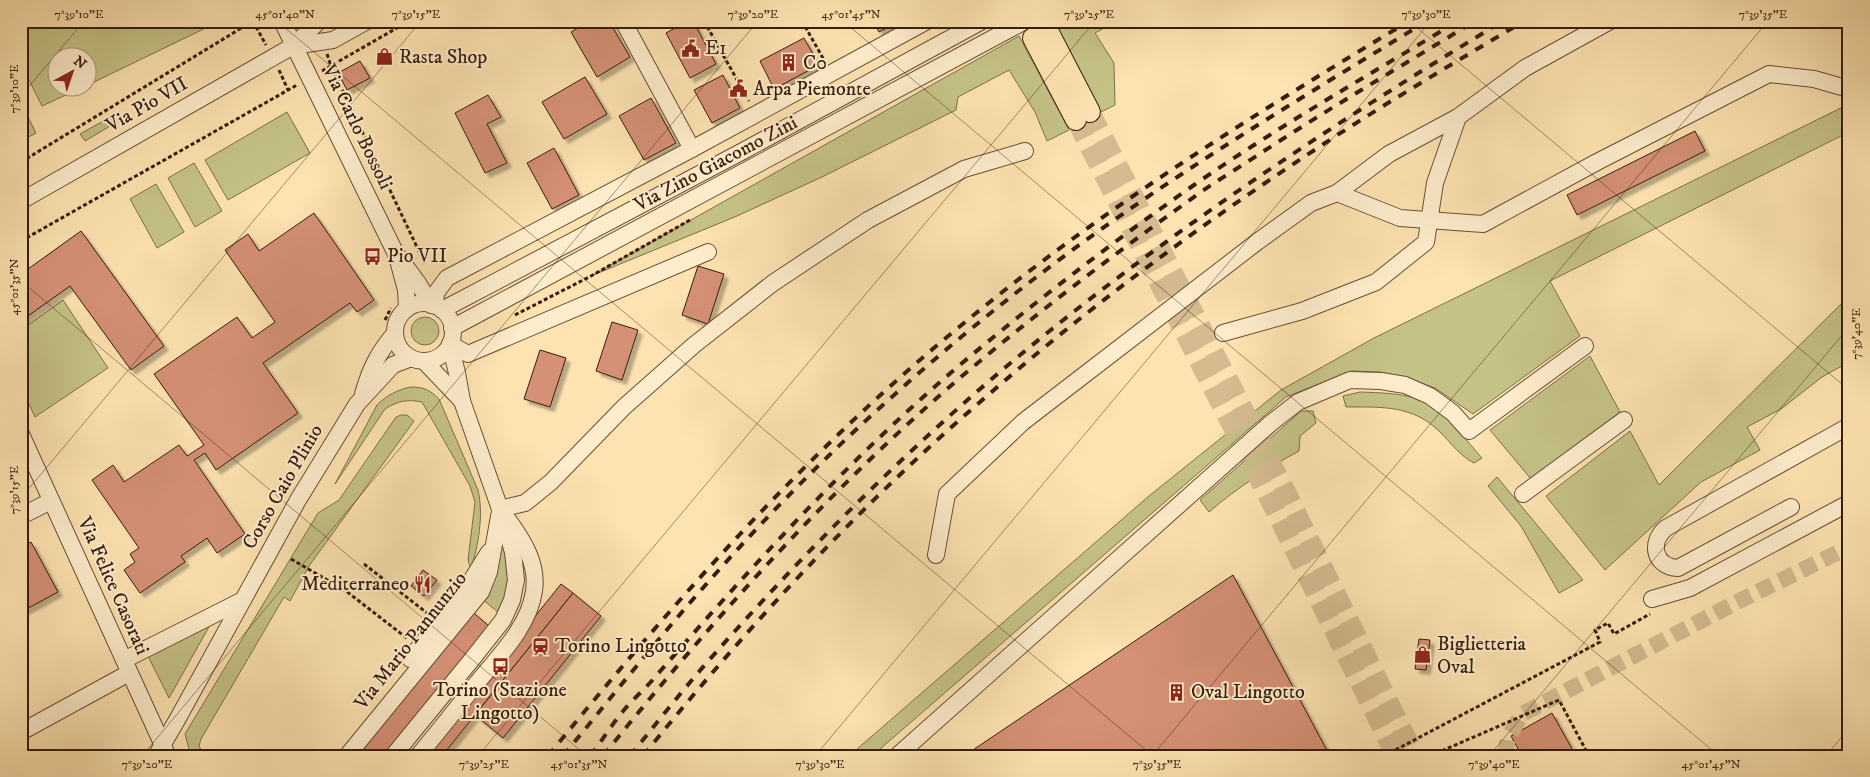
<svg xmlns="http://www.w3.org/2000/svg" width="1870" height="777" font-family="'IM FELL DW Pica',serif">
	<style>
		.green { fill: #c5c287; stroke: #7e6f4a }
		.building { fill: #d59074; stroke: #371c0d; filter: url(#shadow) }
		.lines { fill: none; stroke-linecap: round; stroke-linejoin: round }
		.minor-tunnel { stroke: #d5bb90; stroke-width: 16; stroke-dasharray: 16 8; stroke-linecap: butt }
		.major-tunnel { stroke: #d5bb90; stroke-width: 20; stroke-dasharray: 20 10; stroke-linecap: butt }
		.minor-casing { stroke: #684e36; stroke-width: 18 }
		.major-casing { stroke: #371c0d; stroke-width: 22 }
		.path { stroke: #371c0d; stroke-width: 3; stroke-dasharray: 4 2.5; stroke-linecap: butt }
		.minor { stroke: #feedcc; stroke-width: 16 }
		.major { stroke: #fde3b1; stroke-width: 20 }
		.rail { stroke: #371c0d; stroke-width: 4; stroke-dasharray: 9 9; stroke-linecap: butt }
		.ticks { fill: none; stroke: #371c0d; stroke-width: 1; stroke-opacity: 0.45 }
		.labels { text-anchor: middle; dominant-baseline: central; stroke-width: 4; stroke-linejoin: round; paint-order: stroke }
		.poi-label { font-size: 20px; fill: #371c0d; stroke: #feedcc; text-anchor: start }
		.street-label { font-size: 20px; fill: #371c0d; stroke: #feedcc }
		.neatline { fill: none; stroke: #371c0d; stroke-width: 2 }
		.ticks-label { font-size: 12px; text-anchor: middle; fill: #371c0d }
	</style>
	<defs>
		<filter id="shadow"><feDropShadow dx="4.5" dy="4.5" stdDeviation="1" flood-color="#0004"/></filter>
	</defs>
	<rect width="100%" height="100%" fill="#fde3b1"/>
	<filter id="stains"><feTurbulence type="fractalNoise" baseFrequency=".004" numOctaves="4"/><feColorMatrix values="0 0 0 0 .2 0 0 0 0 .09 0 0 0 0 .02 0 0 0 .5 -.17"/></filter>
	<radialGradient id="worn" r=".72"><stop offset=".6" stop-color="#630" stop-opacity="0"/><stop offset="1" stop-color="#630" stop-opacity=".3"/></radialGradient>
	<g class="green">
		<path d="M21,21H220L88,85V58H58V88H81L42,106L21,64Z"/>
		<path d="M1056,21H1117L1095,33L1114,63L1115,105L1095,115L1049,30L1058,25Z"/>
		<path d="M1019,36L1069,130L1047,141L1035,112L1009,70L958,97L956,110L822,177L737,216L591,276Z"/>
		<path d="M21,103L36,133L21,141Z"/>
		<path d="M1849,104V132L1550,281L1580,336L1473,414L1435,388L1405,377L1380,372L1352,371L1286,397L872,756H849L1149,496L1281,390L1374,338Z"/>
		<path d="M287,112L310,153L228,200L205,160Z"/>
		<path d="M114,115L117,122L85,141L80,134Z"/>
		<path d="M194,163L222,211L195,227L168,178Z"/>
		<path d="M156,184L184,232L157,248L130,199Z"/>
		<path d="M1849,296V362L1822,377L1781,409L1747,427L1760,450L1701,482L1605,570L1546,496L1630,431L1659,485Z"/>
		<path d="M63,300L108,368L35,417L21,387V330Z"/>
		<circle cx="425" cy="331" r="14"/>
		<path d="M1590,356L1620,412L1531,479L1490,430Z"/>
		<path d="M411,387C424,387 430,390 439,399L478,490C484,516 478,545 471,570L468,560L475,502L470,486L422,402C407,399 398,401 385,409L335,484L377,405C387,395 397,390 411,387Z"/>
		<path d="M1360,392C1385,393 1413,393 1435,407C1450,418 1469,444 1482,458L1474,463C1460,456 1451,443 1440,432C1413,405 1382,407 1346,407L1343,396Z"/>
		<path d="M1301,411H1313L1316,423L1300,436L1299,451C1266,469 1237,488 1209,512L1200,500Z"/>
		<path d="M401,415H407L414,421L309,566L290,601L284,597L201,739L199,746L204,756H191L185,734L318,513L339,500L396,417Z"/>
		<path d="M1497,477L1583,580L1559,593L1521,526L1488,486Z"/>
		<path d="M502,544L504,547L509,583L499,613L481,598Z"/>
		<path d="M210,625L169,698L148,656Z"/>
	</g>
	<g class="building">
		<path d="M590,21H609L630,57L597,77L571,32Z"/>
		<path d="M688,21H693L716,64L690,78L666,33Z"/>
		<path d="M873,21H900L879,32Z"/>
		<path d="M804,38L819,65L774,89L760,61Z"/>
		<path d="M360,61L370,78L347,90L338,73Z"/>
		<path d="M723,75L740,108L712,123L694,90Z"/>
		<path d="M585,77L607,114L564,139L542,102Z"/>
		<path d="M488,95L501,117L487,124L507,163L485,173L455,113Z"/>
		<path d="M651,98L676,143L644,160L619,116Z"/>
		<path d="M1695,131L1705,151L1577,215L1567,195Z"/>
		<path d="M554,148L579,195L552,209L527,163Z"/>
		<path d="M314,213L374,300L357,312L350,303L263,363L298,413L216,470L205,453L194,460L245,534L217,553L207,538L181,556L185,562L140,593L124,570L135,562L130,554L139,548L92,480L113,465L124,482L179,445L187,456L204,445L154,374L237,317L252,338L275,322L225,250L248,234L259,251Z"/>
		<path d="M81,231L164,346L131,370L70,286L21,321V274Z"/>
		<path d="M698,266L724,274L708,324L682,315Z"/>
		<path d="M612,322L638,330L622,380L596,371Z"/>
		<path d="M540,350L566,358L550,407L524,399Z"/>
		<path d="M31,542L58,592L21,612V547Z"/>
		<path d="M423,570L437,580L424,596L411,586Z"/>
		<path d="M1233,575L1330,756H964Z"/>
		<path d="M561,584L573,593L442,756H423Z"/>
		<path d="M573,593L601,616L503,738L475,715Z"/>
		<path d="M469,609L489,626L383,756H350Z"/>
		<path d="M1419,639L1430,640L1426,670L1415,669Z"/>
		<path d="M1552,713L1576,756H1522L1511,736Z"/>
	</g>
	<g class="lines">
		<path class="minor-tunnel" d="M1505,756L1508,738L1522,714L1739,601L1849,547"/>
		<g class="major-tunnel">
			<path d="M1090,112L1287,494L1415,756"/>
			<path d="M1076,120L1272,504L1396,756"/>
		</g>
		<defs>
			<g id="minor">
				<path d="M282,21L395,252L418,283L431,305"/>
				<path d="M623,21L692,149"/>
				<path d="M293,46L333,40L367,21"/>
				<path d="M1337,193L1389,154L1458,117"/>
				<path d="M21,201L293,46L319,21"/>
				<path d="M399,264L406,290L407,309"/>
				<circle cx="424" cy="332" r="29"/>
				<path d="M435,306L436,293L447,278L692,149L927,21"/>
				<path d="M442,310L743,151L982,21"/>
				<path d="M452,328L1025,21"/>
				<path d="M1223,333L1302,311L1376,282L1426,242L1435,183L1458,117L1525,68L1610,21"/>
				<path d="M450,344L468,354L708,252"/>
				<path d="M424,361L462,401"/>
				<path d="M363,394C370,369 378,353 395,333"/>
				<path d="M21,434L165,750"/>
				<path d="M1523,494L1624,420"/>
				<path d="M1791,507L1678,568C1654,567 1649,542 1666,528L1849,426"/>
				<path d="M500,509L525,503L551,482L624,407L694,345L773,283L868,220L964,169L1025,151"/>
				<path d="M21,516L51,501"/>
				<path d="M936,555L947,494L1023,422L1257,242L1311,203L1337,193L1400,218L1483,224L1597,162L1769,74L1814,79L1849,89"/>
				<path d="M1652,599L1690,588L1849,503"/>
				<path d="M410,659L469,584L489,552"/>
				<path d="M124,660L243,600"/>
				<path d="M21,732L129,673"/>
				<path d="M156,756L177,720L298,500L357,404L393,365L411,358"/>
				<path d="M347,756L481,592L489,572L500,511"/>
				<path d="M393,756L473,658L503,620L512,600L516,580L513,552L500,509L462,401L457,373L450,344"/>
				<path d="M418,756C438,732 457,708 476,684C498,657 529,627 534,591C538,564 524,542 509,521"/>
				<path d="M897,756L1271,423L1298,402L1350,380L1381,381L1405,385L1430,396L1453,413L1469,431L1585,346"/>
			</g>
			<g id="major">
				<path d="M1047,29L1090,112"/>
				<path d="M1033,38L1076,120"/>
			</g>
		</defs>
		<use href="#minor" class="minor-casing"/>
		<use href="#major" class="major-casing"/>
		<g class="path">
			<path d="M253,21L266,45"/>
			<path d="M704,21L749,101"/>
			<path d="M802,21L824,60"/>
			<path d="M327,54L331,66L425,264"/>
			<path d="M279,70L288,90"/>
			<path d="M322,71L409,21"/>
			<path d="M21,162L253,21"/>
			<path d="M21,241L297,85"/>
			<path d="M515,315L591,276L690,220"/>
			<path d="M385,320L391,308"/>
			<path d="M291,559L346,591L408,639"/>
			<path d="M364,564L427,613"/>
			<path d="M1384,756L1600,642L1595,630L1608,623L1614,634L1650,614"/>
			<path d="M1430,756L1559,700L1589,756"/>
		</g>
		<use href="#minor" class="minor"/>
		<use href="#major" class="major"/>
		<g class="rail">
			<path d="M548,756C675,600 808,450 964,323C1103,208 1255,114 1409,21"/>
			<path d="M563,756C614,694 664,631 718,571C815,462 926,361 1043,272C1165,179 1296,101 1427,21"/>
			<path d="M590,756C602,741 612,724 624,710C634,698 646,688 656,676C751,567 850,458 961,364C1036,301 1114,241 1194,185C1279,126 1369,75 1458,21"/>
			<path d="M603,756C713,619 833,485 968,371C1043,308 1121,249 1201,192C1221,178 1243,165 1264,151C1333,106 1405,64 1475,21"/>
			<path d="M630,756C654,726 678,696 703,667C789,569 881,475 980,389C1143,248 1320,132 1503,21"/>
			<path d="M643,756C747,627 861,504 987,396C1090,306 1202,224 1316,149C1384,104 1454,63 1524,21"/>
		</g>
	</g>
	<path class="ticks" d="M277,21L1153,756M843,21L1719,756M1409,21L1849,390M21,96L84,21M21,281L587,756M21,498L421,21M142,756L758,21M478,756L1095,21M815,756L1431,21M1152,756L1768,21M1489,756L1849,327M1826,756L1849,728"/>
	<defs>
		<symbol id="civic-bare" viewBox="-9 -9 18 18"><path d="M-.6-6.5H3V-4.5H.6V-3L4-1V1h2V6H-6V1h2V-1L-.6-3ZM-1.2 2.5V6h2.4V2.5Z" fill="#8f2418" stroke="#feedcc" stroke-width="2.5" paint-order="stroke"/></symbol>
		<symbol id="shop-bare" viewBox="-9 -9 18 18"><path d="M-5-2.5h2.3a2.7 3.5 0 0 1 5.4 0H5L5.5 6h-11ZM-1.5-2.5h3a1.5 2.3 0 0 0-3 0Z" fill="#8f2418" stroke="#feedcc" stroke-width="2.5" paint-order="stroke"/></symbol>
		<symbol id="building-bare" viewBox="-9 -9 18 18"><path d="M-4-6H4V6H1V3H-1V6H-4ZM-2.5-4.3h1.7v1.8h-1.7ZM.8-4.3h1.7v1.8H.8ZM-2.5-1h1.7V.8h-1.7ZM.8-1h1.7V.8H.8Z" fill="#8f2418" stroke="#feedcc" stroke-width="2.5" paint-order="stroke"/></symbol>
		<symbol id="bus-bare" viewBox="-9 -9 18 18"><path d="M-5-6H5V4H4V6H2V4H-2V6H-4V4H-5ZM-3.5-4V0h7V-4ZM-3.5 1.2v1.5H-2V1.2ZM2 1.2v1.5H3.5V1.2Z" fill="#8f2418" stroke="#feedcc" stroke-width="2.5" paint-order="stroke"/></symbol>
		<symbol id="restaurant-bare" viewBox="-9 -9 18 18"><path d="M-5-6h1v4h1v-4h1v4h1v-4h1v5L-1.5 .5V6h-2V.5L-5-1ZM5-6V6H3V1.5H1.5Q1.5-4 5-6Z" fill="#8f2418" stroke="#feedcc" stroke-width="2.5" paint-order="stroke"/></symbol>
		<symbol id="station-bare" viewBox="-9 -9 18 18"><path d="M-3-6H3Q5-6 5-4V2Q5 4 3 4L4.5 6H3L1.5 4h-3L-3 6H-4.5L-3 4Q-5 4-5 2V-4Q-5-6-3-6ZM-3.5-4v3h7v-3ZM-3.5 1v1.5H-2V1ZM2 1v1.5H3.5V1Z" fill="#8f2418" stroke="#feedcc" stroke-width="2.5" paint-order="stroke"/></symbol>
	</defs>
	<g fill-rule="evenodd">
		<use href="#civic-bare" x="678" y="36" width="25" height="25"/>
		<use href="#shop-bare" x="372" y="44" width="25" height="25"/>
		<use href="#building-bare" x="776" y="50" width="25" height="25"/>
		<use href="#civic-bare" x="726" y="76" width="25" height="25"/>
		<use href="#bus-bare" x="360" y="244" width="25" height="25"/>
		<use href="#restaurant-bare" x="410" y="572" width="25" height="25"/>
		<use href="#station-bare" x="528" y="634" width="25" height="25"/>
		<use href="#shop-bare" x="1410" y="642" width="25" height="25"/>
		<use href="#bus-bare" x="488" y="654" width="25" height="25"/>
		<use href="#building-bare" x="1164" y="680" width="25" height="25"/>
	</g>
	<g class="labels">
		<g class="poi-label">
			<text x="705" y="48">E1</text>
			<text x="399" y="57">Rasta Shop</text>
			<text x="803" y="63">C0</text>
			<text x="753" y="89">Arpa Piemonte</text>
			<text x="387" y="256">Pio VII</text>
			<text x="409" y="584" text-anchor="end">Mediterraneo</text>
			<text x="1437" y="644">Biglietteria<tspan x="1437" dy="23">Oval</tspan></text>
			<text x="555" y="646">Torino Lingotto</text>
			<text x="500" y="690" text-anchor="middle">Torino (Stazione<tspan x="500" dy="23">Lingotto)</tspan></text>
			<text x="1191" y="692">Oval Lingotto</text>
		</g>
		<g class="street-label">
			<text transform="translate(147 105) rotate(-30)">Via Pio VII</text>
			<text transform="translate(357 127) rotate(64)">Via Carlo Bossoli</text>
			<text transform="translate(716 164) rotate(-28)">Via Zino Giacomo Zini</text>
			<text transform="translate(283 487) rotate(-60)">Corso Caio Plinio</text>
			<text transform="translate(113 586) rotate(66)">Via Felice Casorati</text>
			<text transform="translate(411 641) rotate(-52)">Via Mario Pannunzio</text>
		</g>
	</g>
	<rect width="1870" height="777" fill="none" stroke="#fde3b1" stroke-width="55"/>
	<g transform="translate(72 72) rotate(40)"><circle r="24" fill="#feedcc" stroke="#ae9980"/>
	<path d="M0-4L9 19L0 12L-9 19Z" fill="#8f2418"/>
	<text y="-8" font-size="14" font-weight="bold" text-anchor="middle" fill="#371c0d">N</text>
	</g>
	<rect x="28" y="28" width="1814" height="722" class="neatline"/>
	<g class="ticks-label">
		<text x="79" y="18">7°39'10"E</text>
		<text x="285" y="18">45°01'40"N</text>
		<text x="416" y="18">7°39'15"E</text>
		<text x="753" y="18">7°39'20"E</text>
		<text x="851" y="18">45°01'45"N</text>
		<text x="1089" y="18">7°39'25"E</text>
		<text x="1426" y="18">7°39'30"E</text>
		<text x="1763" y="18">7°39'35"E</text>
		<text transform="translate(14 89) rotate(-90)" y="4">7°39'10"E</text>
		<text transform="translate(14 287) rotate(-90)" y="4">45°01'35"N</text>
		<text transform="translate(1856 334) rotate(-90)" y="4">7°39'40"E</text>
		<text transform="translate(14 490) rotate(-90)" y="4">7°39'15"E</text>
		<text x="147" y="768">7°39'20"E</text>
		<text x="484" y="768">7°39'25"E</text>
		<text x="579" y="768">45°01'35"N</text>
		<text x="820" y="768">7°39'30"E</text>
		<text x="1157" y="768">7°39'35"E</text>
		<text x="1494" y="768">7°39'40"E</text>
		<text x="1711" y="768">45°01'45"N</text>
	</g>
	<rect width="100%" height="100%" filter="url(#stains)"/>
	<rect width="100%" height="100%" fill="url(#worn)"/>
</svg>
